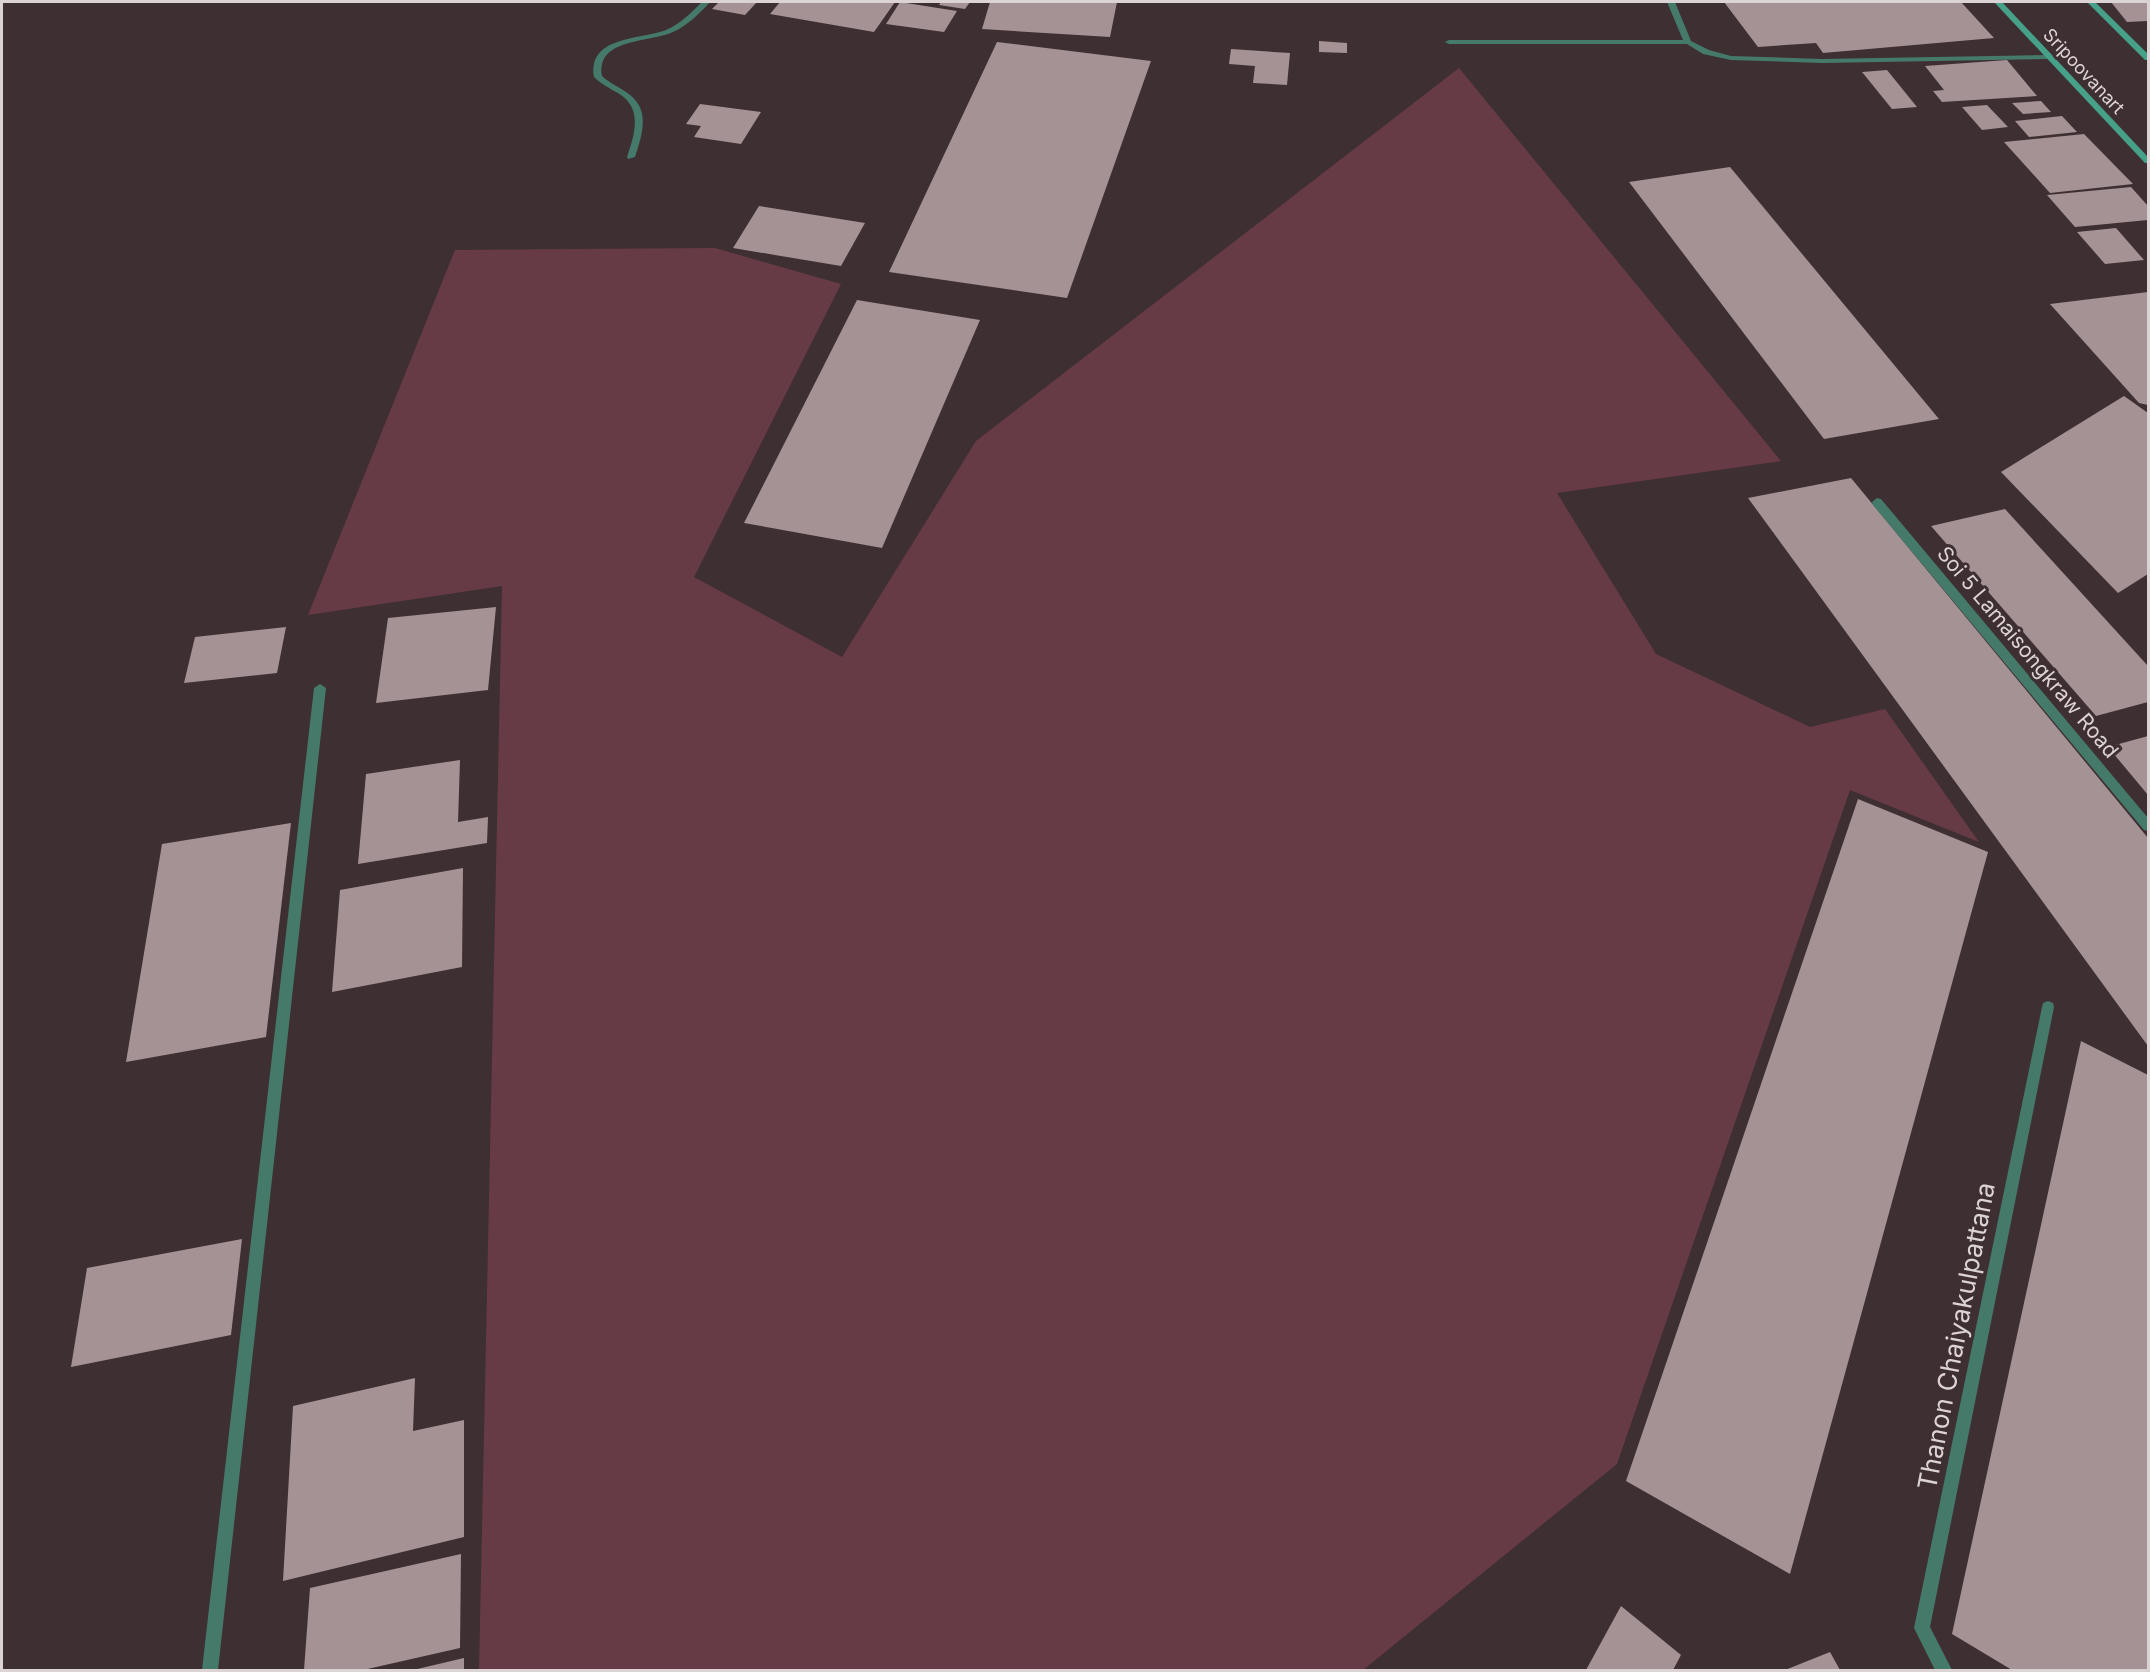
<svg xmlns="http://www.w3.org/2000/svg" width="2150" height="1672" font-family="Inter,sans-serif">
	<style>
		.green { fill: #673b45 }
		.building { fill: #a49295 }
		.lines { fill: none; stroke-linecap: round; stroke-linejoin: round }
		.lane { fill: #457a6a; fill-rule: evenodd }
		.street { fill: #457a6a; fill-rule: evenodd }
		.secondary { fill: #46a188; fill-rule: evenodd }
		.labels { text-anchor: middle; dominant-baseline: central; stroke-width: 6; stroke-linejoin: round; paint-order: stroke }
		.far-street-label { font-size: 18px; fill: #dcd3d4; stroke: #3e2f32 }
		.street-label { font-size: 21px; fill: #dcd3d4; stroke: #3e2f32 }
		.near-street-label { font-size: 26px; fill: #dcd3d4; stroke: #3e2f32 }
	</style>
	<rect width="100%" height="100%" fill="#3e2f32"/>
	<path class="green" d="M1459,68L1781,461L1557,493L1656,654L1810,727L1885,709L1979,842L1850,790L1617,1464L1363,1670H479L502,586L308,615L455,250L715,248L841,284L694,577L842,657L976,441Z"/>
	<g class="building">
		<path d="M719,2H757L745,15L712,9Z"/>
		<path d="M780,2H895L874,32L770,14Z"/>
		<path d="M900,2L957,11L944,32L886,24Z"/>
		<path d="M941,2H970L965,9L939,5Z"/>
		<path d="M990,2H1117L1110,37L982,29Z"/>
		<path d="M1724,2H1961L1994,38L1823,53L1816,43L1758,47Z"/>
		<path d="M2111,2H2148V21L2127,22Z"/>
		<path d="M1319,41L1347,43V53L1319,52Z"/>
		<path d="M997,42L1151,61L1067,298L889,272Z"/>
		<path d="M1231,49L1290,53L1287,85L1253,83L1255,66L1229,64Z"/>
		<path d="M2007,60L2037,96L1942,102L1933,91L1944,90L1925,66Z"/>
		<path d="M1887,70L1917,107L1892,109L1862,72Z"/>
		<path d="M2041,101L2051,112L2023,114L2012,103Z"/>
		<path d="M700,104L761,112L741,144L694,137L701,126L686,124Z"/>
		<path d="M1987,105L2008,127L1982,130L1962,107Z"/>
		<path d="M2062,116L2077,132L2029,137L2015,121Z"/>
		<path d="M2084,134L2133,184L2050,193L2004,142Z"/>
		<path d="M1730,167L1939,419L1824,439L1629,182Z"/>
		<path d="M2131,187L2148,206V220L2075,227L2047,195Z"/>
		<path d="M759,206L865,223L841,266L733,248Z"/>
		<path d="M2116,228L2144,260L2105,264L2077,232Z"/>
		<path d="M2148,292V405L2139,403L2050,304Z"/>
		<path d="M857,300L980,320L882,548L744,523Z"/>
		<path d="M2124,396L2148,413V574L2118,593L2001,472Z"/>
		<path d="M1851,478L2148,838V1046L1748,498Z"/>
		<path d="M2005,509L2148,666V702L2096,716L1931,526Z"/>
		<path d="M496,607L488,690L376,703L388,618Z"/>
		<path d="M286,627L277,673L184,683L195,637Z"/>
		<path d="M2148,736V795L2108,747Z"/>
		<path d="M460,760L458,822L488,817L487,843L358,864L366,774Z"/>
		<path d="M1858,799L1988,852L1790,1574L1626,1481Z"/>
		<path d="M291,823L266,1037L126,1062L162,844Z"/>
		<path d="M463,868L462,967L332,992L340,890Z"/>
		<path d="M2081,1041L2148,1075V1670H2012L1952,1634Z"/>
		<path d="M242,1239L231,1335L71,1367L87,1268Z"/>
		<path d="M415,1378L413,1431L464,1420V1537L283,1581L293,1406Z"/>
		<path d="M461,1554L460,1648L363,1670H304L310,1588Z"/>
		<path d="M1621,1606L1681,1655L1673,1670H1586Z"/>
		<path d="M1830,1652L1840,1670H1785Z"/>
		<path d="M464,1658V1670H413Z"/>
	</g>
	<g class="lines">
		<g class="lane">
			<path d="M702,2H710C700,13 687,26 673,32C648,43 596,38 602,76C609,83 618,86 626,92C651,108 643,133 635,157L628,159L627,157C635,134 643,108 618,93C609,88 601,84 594,77C588,36 639,40 666,30C680,24 692,12 702,2Z"/>
			<path d="M1667,2H1675L1691,41L1709,50L1731,56L1822,59L2050,55L2054,57L2050,59L1822,63L1731,60L1703,54L1687,44H1449L1445,42L1449,40H1683Z"/>
		</g>
		<g class="street">
			<path d="M1877,498L1881,499L2148,818V831L2144,830L1873,505L1872,502Z"/>
			<path d="M320,684L326,688L218,1670H202L314,688Z"/>
			<path d="M2048,1001L2053,1003L2054,1007L1930,1627L1952,1670H1935L1914,1628L2042,1007L2043,1003Z"/>
		</g>
		<g class="secondary">
			<path d="M1994,2H2002L2148,157V163H2145Z"/>
			<path d="M2087,2H2095L2148,54V60H2145Z"/>
		</g>
	</g>
	<g class="labels">
		<g class="far-street-label">
			<text transform="translate(2084 71) rotate(47)">Sripoovanart</text>
		</g>
		<g class="street-label">
			<text transform="translate(2028 652) rotate(50)">Soi 5 Lamaisongkraw Road</text>
		</g>
		<g class="near-street-label">
			<text transform="translate(1956 1336) rotate(-79)">Thanon Chaiyakulpattana</text>
		</g>
	</g>
	<rect width="2150" height="1672" fill="none" stroke="#dcd3d4" stroke-width="6"/>
</svg>
